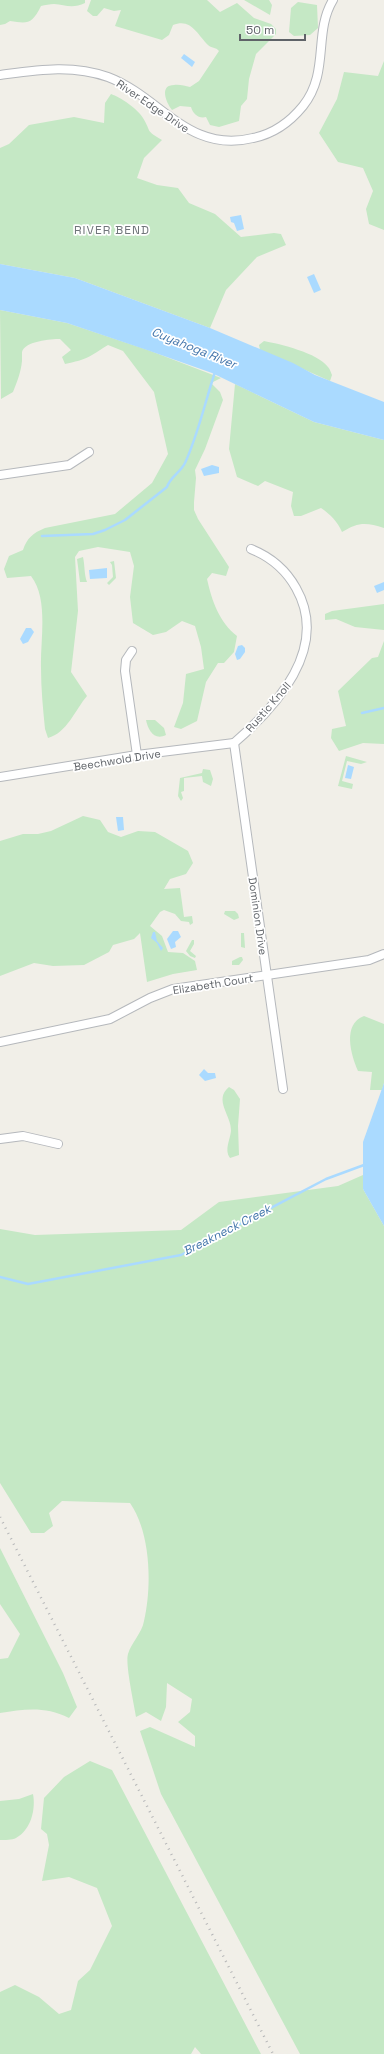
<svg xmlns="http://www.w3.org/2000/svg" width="384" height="2054" font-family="'Space Grotesk',sans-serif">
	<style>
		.green { fill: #c5e8c5 }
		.water { fill: #aadaff }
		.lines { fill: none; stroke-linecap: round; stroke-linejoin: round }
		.stream { stroke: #aadaff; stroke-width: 2.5 }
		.minor-casing { stroke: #b5b8bc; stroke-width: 10 }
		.minor { stroke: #fff; stroke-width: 8 }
		.rail { stroke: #b6b7b8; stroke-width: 2.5; stroke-dasharray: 1 5; stroke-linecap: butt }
		.labels { text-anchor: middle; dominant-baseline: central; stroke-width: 3.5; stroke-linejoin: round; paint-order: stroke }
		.street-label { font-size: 11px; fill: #5f6368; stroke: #fff }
		.neighbourhood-label { font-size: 12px; letter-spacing: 1px; fill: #70757a; stroke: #fff }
		.water-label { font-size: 12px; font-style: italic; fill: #4174aa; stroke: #fff }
	</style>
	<rect width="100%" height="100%" fill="#f1efe8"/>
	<g class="green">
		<path d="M0,0H85V3C73,9 65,5 54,4C50,4 45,5 41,6C32,24 28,24 10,21L5,24L0,25Z"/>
		<path d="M91,0H207L220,12L237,3L254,18L271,24L276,29V34L256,54L249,79L247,99L241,106L239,121L219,127L210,125L206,117C199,119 193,114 191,107L180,106L172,110C166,103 159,85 174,85C179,84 185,86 190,87L199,81L219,51C216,47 211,48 208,45C197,34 191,18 173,25L169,35L162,40L115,26L121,10L114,11L104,8L97,16H93L87,11Z"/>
		<path d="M244,0H269L272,5L270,15Z"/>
		<path d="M298,2L317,5L318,28L310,35L294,36L289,32L291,8Z"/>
		<path d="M384,61V230L369,224L366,209L373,191L363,168L338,162L319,133L337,99L344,72L378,76Z"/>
		<path d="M111,94C120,97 138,109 143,118C152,133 145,130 162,140L144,158L137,178L157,185L178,188L189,203L215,214L241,237L274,233L281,234L286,245L257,257L226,290L210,328L75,278L0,264V148L9,144L29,125L74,117L104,123L105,103Z"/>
		<path d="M0,310L67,323L148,350L221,378L211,383L220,392L223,400L205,449L195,470L196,478L194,502V510L198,519L229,567L226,576L212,573L207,579C212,601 219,622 237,636L234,652L224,663H218L206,682L197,721L181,729L174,727L183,703L186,674L204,669L201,647L195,626L182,621L166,632L153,635L133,623L130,597L134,566L130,552L98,547L79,551L75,557L78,611L71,672L87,696C75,710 67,733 48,738L45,729C43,709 41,689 41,668C40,641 49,599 31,576L7,578L4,569L9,556L23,550C27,538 33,533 45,528L115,514L152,483L168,454L154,392L123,351L108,345C102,348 98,352 92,355C84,360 74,362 65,364L62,357L71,350L60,339C51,339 25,341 22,352C22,355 22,358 22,361C21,372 17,382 13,392L1,399Z"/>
		<path d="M264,341C280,344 318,353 328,367C330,369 331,373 332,375L330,381L260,350L259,345Z"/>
		<path d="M235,384L314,422L384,440V528C366,522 358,522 342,532C337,521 331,515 321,508L301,516H294L291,506L293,492L265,481L258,486L237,477L229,449Z"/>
		<path d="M83,557C85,566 84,574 87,582H80L77,559Z"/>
		<path d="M114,561L116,578L109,585L107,583L113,577L112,565L110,562Z"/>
		<path d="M384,604V630L355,627L336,619L325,620V614L332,611Z"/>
		<path d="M384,641V744L363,743L339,751L331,738L332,729L346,726L338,691L372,658L378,657Z"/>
		<path d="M146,720H155L164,728L166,735C154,741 148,730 146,720Z"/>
		<path d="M346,756L367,762L361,764L347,761L342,781L353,784L352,789L338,786Z"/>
		<path d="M203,769L210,770L213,779L211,786L203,782L202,776L184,778V791L181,792L183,798L181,801L178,796L180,778L202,773Z"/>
		<path d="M83,816L100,820L108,832L121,837L138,831L155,832L188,851L193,863L186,874L170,879L164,889L180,888L184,917L192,916L193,923L190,925L189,922L181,921L175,914L164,910L160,912L150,926L162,936L168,952L183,953L195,961L197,970L173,974L147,982L140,933L134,939L113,945L109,952L84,965L53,966L34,963L0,976V841L23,834H38L51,831Z"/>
		<path d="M225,911H235L238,914L239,918L234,920L224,914Z"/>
		<path d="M241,933H244L245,948L241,947Z"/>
		<path d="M192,940H194V944L190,951L196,956L195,958L190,956L186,951Z"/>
		<path d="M240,957H242L243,960L239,965H232V961Z"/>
		<path d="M364,1016L384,1024V1083L382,1090H370L372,1072L358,1071C351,1055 342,1024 364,1016Z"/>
		<path d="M229,1087L234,1090L240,1099L238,1126L239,1155L230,1158C224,1150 230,1140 231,1131C232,1116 213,1100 229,1087Z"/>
		<path d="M363,1175V1189L384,1226V2054H300L161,1794L140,1731L150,1727L195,1747V1736L178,1722L190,1712L192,1699L167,1683L166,1707L161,1721L146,1712L136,1717C134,1704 125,1664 128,1654C131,1643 142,1633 144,1621C152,1587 151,1533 130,1503L62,1501L49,1513L53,1526L44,1533H31L0,1483V1229L35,1235L181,1230L219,1202L338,1186Z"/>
		<path d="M0,1548L63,1673L77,1707L69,1718C45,1706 25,1709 0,1713V1659L8,1658L20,1634L0,1604Z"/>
		<path d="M90,1761L112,1770L261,2054H201L195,2047L191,2054H0V1992L15,1985L39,1997L59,2014L71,2010L78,1981L90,1970L112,1926L97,1888L69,1877L42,1881L49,1845L47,1834L41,1829L44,1798L64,1777Z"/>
		<path d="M33,1794C36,1809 31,1830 16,1838C12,1840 5,1840 0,1840V1801L19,1799Z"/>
	</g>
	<g class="water">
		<path d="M184,54L195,62L192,67L181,58Z"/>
		<path d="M241,215L244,229L237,231L234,223L231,222L230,217Z"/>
		<path d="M0,264L75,278L210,328L293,363L315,375L384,402V440L314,422L212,373L147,350L67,323L0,310Z"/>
		<path d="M314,274L321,290L314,293L307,277Z"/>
		<path d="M212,465L219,467V473L204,476L201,469Z"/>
		<path d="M107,568V578L90,579L89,570Z"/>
		<path d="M384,582V590L377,593L374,586Z"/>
		<path d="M26,628H31L34,632L28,642L23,644L20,639Z"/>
		<path d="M242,645L245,648V652L240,659L237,660L235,654L238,646Z"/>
		<path d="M348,765L354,767L351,779L345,778Z"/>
		<path d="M116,817H123L124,830L118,831Z"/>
		<path d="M173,931H178L181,937L175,942L176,947L171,949L167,939Z"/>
		<path d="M153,932H155L157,941L163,948L161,951L157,943L151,938Z"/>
		<path d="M204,1069L208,1073H215L216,1078L205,1081L199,1075Z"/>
		<path d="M384,1083V1226L363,1189V1142Z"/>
	</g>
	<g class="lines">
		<g class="stream">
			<path d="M42,536L93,534L105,530L125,520L167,487C170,477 180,473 185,463C198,435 205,402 215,372"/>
			<path d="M362,713L384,708"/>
			<path d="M0,1277L28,1284L181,1255L326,1179L364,1165"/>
		</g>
		<defs>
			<g id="minor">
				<path d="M0,75C37,70 72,64 108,77C161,97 188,154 253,138C273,134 290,122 303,106C330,72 313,33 333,0"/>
				<path d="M0,475L69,465L89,452"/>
				<path d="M132,651L126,660L125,671L137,755"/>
				<path d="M234,743L283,1089"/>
				<path d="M234,743C277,706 330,648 296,588C286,570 271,557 251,549"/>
				<path d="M0,777L137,755L234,743"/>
				<path d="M0,1042L110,1019L150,998L173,989L369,960L384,954"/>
				<path d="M0,1139L23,1136L58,1144"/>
			</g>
		</defs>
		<use href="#minor" class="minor-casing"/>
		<use href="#minor" class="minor"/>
		<path class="rail" d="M0,1517L273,2054"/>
	</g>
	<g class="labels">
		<g class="street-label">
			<text transform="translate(153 106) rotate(34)">River Edge Drive</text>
			<text transform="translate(268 707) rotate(-49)">Rustic Knoll</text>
			<text transform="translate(117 760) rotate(-9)">Beechwold Drive</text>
			<text transform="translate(258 916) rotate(82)">Dominion Drive</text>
			<text transform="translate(213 984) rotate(-9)">Elizabeth Court</text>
		</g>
		<g class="neighbourhood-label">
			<text x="112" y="230">RIVER BEND</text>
		</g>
		<g class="water-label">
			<text transform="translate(194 348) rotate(22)">Cuyahoga River</text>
			<text transform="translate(227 1230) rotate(-27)">Breakneck Creek</text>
		</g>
	</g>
	<path d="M240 34v6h65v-6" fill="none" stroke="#5f6368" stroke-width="2"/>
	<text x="246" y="34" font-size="12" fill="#5f6368" stroke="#ffffff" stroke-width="3" paint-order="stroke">50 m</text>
</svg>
